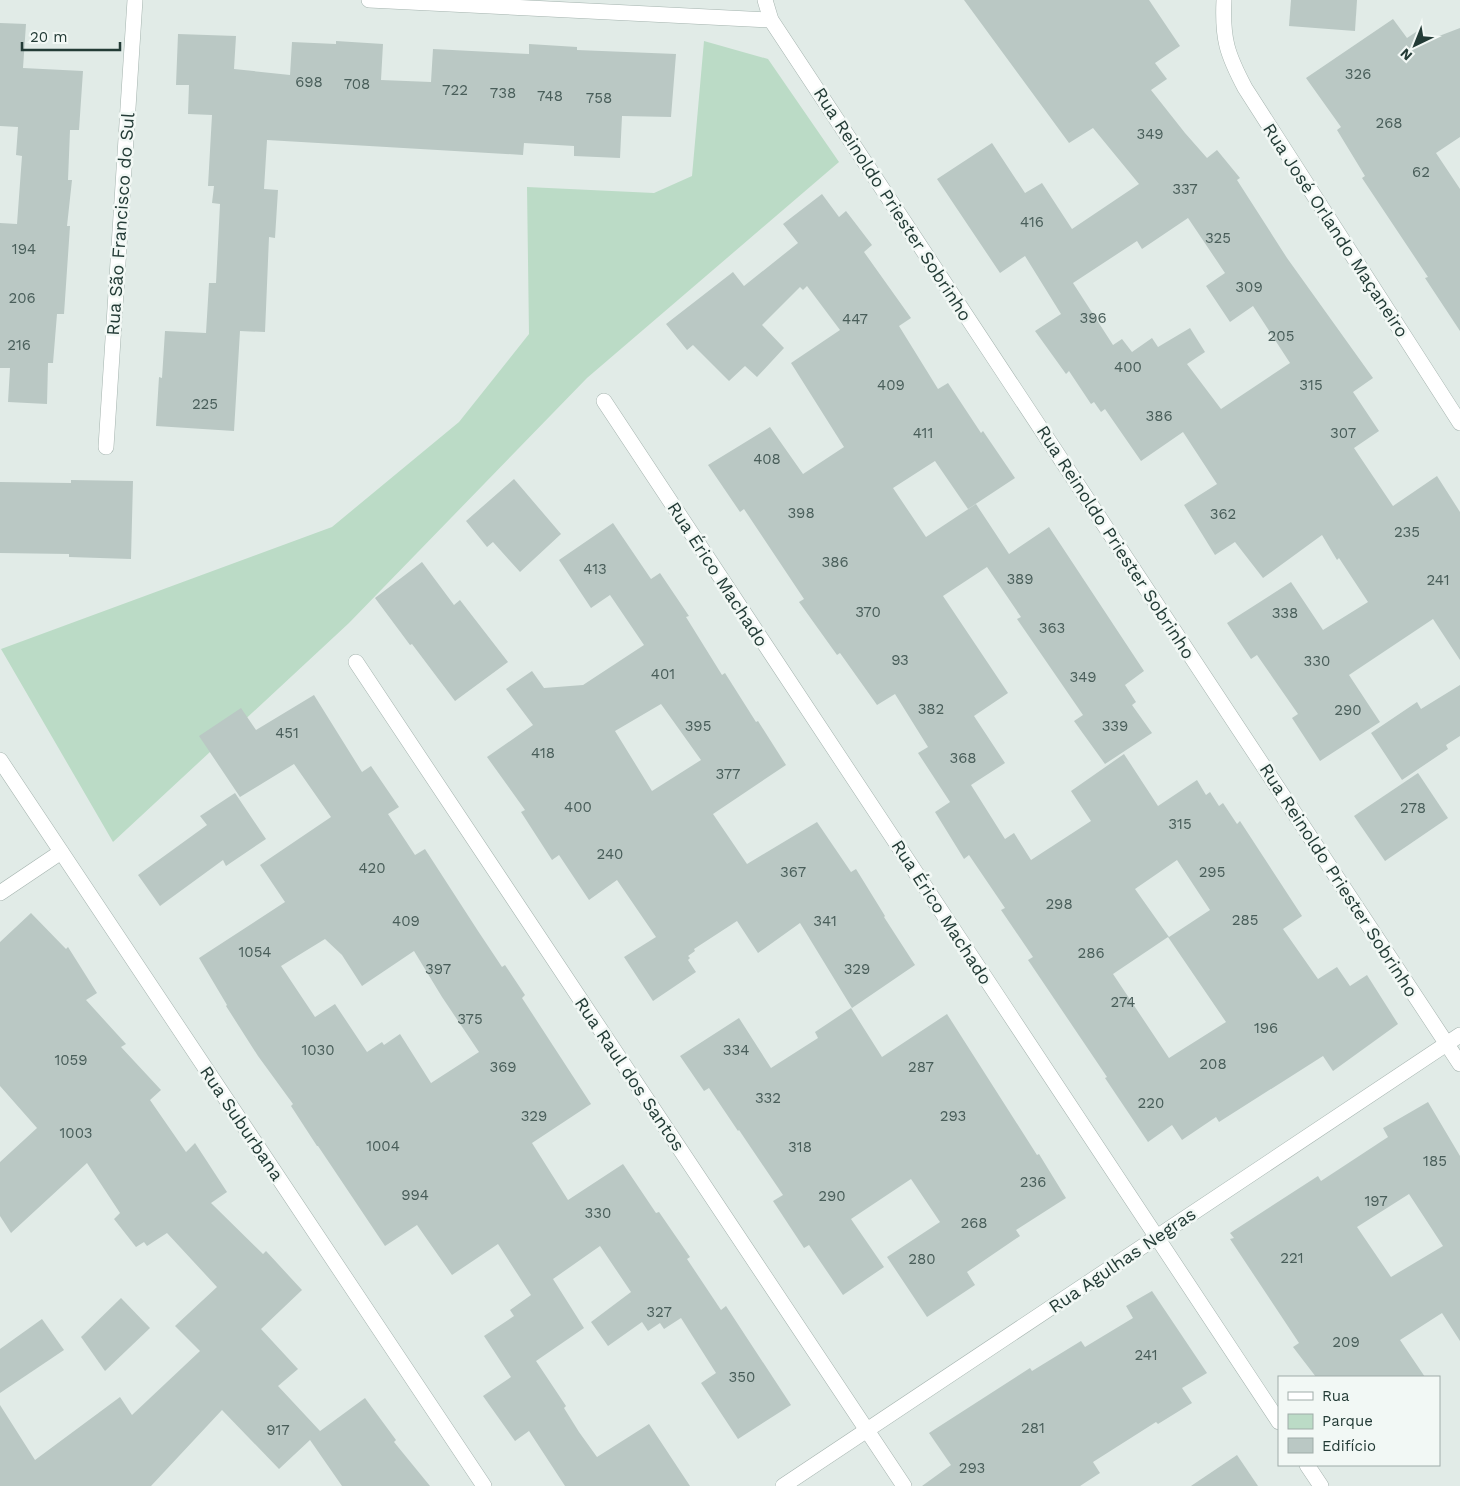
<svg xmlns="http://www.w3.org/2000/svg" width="1460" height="1486" font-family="'Work Sans',sans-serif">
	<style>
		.green { fill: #bbdbc6 }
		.building { fill: #bac8c4; fill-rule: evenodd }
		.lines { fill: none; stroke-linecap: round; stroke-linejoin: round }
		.minor-casing { stroke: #a4b3ae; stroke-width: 16 }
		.tertiary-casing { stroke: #a4b3ae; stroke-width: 16 }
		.minor { stroke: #fff; stroke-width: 15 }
		.tertiary { stroke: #fff; stroke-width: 15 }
		.labels { text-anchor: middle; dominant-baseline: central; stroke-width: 5; stroke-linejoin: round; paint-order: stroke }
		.number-label { font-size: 15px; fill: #495e5a }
		.street-label { font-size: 18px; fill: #233b36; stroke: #f2f8f5 }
	</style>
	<rect width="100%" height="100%" fill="#e1ebe7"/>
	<path class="green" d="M704,41L768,59L839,162L587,378L349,623L113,842L1,649L332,527L459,422L529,334L527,187L654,193L692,176Z"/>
	<g class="building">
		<path d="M964,0H1149L1180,46L1155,63L1167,79L1151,90L1185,133L1207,158L1217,150L1240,178L1237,180L1287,258L1373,378L1353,392L1379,431L1354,448L1393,506L1437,476L1460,512V660L1433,619L1349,675L1380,722L1320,761L1292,718L1298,714L1257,655L1251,659L1227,623L1291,582L1323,630L1368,602L1339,558L1337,560L1322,535L1263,578L1235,542L1215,555L1184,505L1217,484L1183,432L1141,461L1105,409L1101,412L1094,402L1091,404L1069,371L1066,374L1035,331L1061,314L1025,256L1000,273L937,179L992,143L1025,193L1042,183L1072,229L1139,184L1093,128L1069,143ZM1188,218L1225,273L1206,286L1230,322L1253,306L1290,363L1221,409L1187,364L1205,352L1190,328L1158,347L1152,338L1132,352L1122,339L1113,345L1073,283L1137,241L1142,249Z"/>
		<path d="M1291,0H1357L1355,31L1289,26Z"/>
		<path d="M1393,19L1407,38L1419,30L1426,41L1460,28V137L1436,153L1460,189V331L1425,278L1428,277L1362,178L1365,176L1337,130L1341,127L1306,78Z"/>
		<path d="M0,23L26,24L23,68L83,71L79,130H70L68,180H72L67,226H70L64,314H57L53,363H48L47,404L8,402L10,368H0V223L17,224L22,156L16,155L18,127L0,126Z"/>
		<path d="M178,34L236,36L234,69L290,75L292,42L336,44V41L383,44L381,80L431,82L433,49L529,54V44L577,47V50L676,54L671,117L622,116L620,158L574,156V146L524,143L523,155L267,140L264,189L278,190L275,238L269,237L265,332L240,331L234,431L156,426L159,377L162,378L165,331L206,333L209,283H216L220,204L212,203L214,186H208L212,115L188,114L189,85H176Z"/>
		<path d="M822,194L839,217L846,211L872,245L864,252L911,318L899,326L938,389L948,383L981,433L983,431L1015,478L968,509L935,461L893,488L926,537L976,504L1009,554L1049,527L1144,671L1125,685L1136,702L1132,705L1152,733L1105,764L1074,721L1083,715L1017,619L1021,617L987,567L943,596L1008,693L974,716L1005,763L971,785L1005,839L1014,833L1031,860L1091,821L1071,791L1124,754L1158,806L1197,780L1206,795L1210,792L1219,806L1223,803L1237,824L1240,821L1302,916L1283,929L1318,979L1337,967L1350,986L1367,975L1398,1024L1333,1071L1323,1056L1219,1122L1216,1117L1182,1140L1172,1125L1148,1142L1105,1078L1107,1077L1028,960L1033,957L1001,910L1005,908L969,855L964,859L935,812L950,802L918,753L928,747L895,694L877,705L840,653L837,655L799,602L804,599L744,509L740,512L708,465L770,427L803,474L844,447L791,363L840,330L807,286L803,290L800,287L762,325L784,348L757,377L745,366L729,381L693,345L687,350L666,324L733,272L744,286L798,243L783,224ZM1177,860L1210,910L1169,937L1135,889ZM1168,937L1226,1022L1169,1058L1113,974Z"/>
		<path d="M514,479L561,534L520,572L493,542L487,547L466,521Z"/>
		<path d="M71,480L133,481L131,559L69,557V554L0,553V482L71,483Z"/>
		<path d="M613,523L651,579L660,573L689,616L686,617L722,675L725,673L756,722L758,721L786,765L713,814L747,864L817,822L851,872L856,869L885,916L884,917L915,965L852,1008L800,923L758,953L737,921L694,949L695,951L688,956L690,958L688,960L696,972L653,1001L624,957L656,937L617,880L589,900L559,855L552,860L521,812L525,810L487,757L533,725L506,689L532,671L544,688L583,685L644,645L610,595L591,608L559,560ZM661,704L701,760L652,791L615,731Z"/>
		<path d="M422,562L454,605L460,600L508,662L455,701L412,644L410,645L375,598Z"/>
		<path d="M1460,685V736L1446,745L1448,749L1402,780L1371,733L1417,702L1421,709Z"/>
		<path d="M314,695L362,772L371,766L399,807L388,814L415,855L425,849L478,931L502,967L505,965L525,995L522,998L591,1104L532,1143L568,1200L623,1164L656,1213L659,1212L690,1257L687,1259L721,1310L726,1306L791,1405L738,1439L701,1383L716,1373L681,1318L664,1329L660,1323L648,1331L642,1322L608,1346L591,1322L631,1292L600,1246L553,1279L584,1328L536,1361L566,1406L564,1408L579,1432L597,1457L649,1424L690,1486H565L529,1431L515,1441L483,1396L511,1377L484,1336L514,1316L510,1310L531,1295L498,1244L452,1275L417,1225L385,1246L318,1146H317L291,1106L293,1104L258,1056L226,1006L227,1005L199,958L285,902L260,865L331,817L294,764L240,797L199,736L241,708L256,730ZM325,939L342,955L362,986L414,951L442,997L479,1052L431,1083L400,1034L384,1045L382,1042L367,1052L335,1004L315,1017L281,966Z"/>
		<path d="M1418,773L1448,818L1385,861L1354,816Z"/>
		<path d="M235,793L266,839L226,866L223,860L160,906L138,875L207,825L200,816Z"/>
		<path d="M31,913L66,949L68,947L97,993L86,1000L126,1044L121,1047L161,1090L150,1100L186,1152L195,1143L227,1192L211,1203L263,1254L266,1251L302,1290L261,1329L298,1369L278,1386L320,1431L316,1434L365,1398L396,1440L394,1442L430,1486H342L310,1440L279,1469L222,1410L151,1486H0V1405L35,1460L120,1397L132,1415L200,1351L175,1326L217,1287L167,1233L147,1246L144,1242L136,1247L114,1219L120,1213L87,1163L11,1233L0,1216V1162L37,1128L0,1086V942Z"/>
		<path d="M851,1008L882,1057L947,1014L1037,1155L1039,1154L1066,1198L1016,1230L1020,1236L967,1272L975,1285L927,1317L887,1257L940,1222L911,1179L851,1219L884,1267L843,1295L809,1245L804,1248L773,1201L783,1195L739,1130L738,1131L709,1088L704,1091L680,1056L739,1018L771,1068L818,1038L815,1032Z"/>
		<path d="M1428,1102L1460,1156V1341L1442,1313L1400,1340L1425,1377H1316L1293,1347L1299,1343L1230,1239L1234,1238L1230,1233L1318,1176L1321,1181L1388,1137L1383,1128ZM1409,1194L1443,1246L1391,1277L1357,1227Z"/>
		<path d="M1152,1291L1207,1373L1182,1388L1192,1403L1158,1424L1156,1422L1093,1462L1100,1473L1080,1486H922L951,1465L929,1433L1030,1368L1032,1371L1081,1341L1085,1347L1133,1318L1126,1306Z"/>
		<path d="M121,1298L150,1328L105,1371L81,1337Z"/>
		<path d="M42,1319L64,1350L0,1393V1349Z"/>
		<path d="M1237,1455L1258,1486H1191Z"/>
	</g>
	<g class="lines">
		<defs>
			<g id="minor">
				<path d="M369,0L771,20"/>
				<path d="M765,0L771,20L1460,1064"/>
				<path d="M1224,0C1222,39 1227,54 1245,88L1460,423"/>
				<path d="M604,401L1279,1422"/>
				<path d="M106,447L135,0"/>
				<path d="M356,662L904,1486"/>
				<path d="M0,760L484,1486"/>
				<path d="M0,893L61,852"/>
				<path d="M1307,1465L1321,1486"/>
			</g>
			<path id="tertiary" d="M783,1486L1460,1035"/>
		</defs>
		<use href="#minor" class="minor-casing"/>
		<use href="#tertiary" class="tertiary-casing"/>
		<use href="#minor" class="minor"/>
		<use href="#tertiary" class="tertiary"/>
	</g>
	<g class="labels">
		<g class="number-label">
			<text x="1358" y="74">326</text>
			<text x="309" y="82">698</text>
			<text x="357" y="84">708</text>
			<text x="455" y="90">722</text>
			<text x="503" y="93">738</text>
			<text x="550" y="96">748</text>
			<text x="599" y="98">758</text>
			<text x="1389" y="123">268</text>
			<text x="1150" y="134">349</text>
			<text x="1421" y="172">62</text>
			<text x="1185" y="189">337</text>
			<text x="1032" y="222">416</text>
			<text x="1218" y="238">325</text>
			<text x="24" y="249">194</text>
			<text x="1249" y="287">309</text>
			<text x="22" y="298">206</text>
			<text x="1093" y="318">396</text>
			<text x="855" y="319">447</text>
			<text x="1281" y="336">205</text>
			<text x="19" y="345">216</text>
			<text x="1128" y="367">400</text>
			<text x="891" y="385">409</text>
			<text x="1311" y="385">315</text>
			<text x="205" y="404">225</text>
			<text x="1159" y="416">386</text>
			<text x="923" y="433">411</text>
			<text x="1343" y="433">307</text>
			<text x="767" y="459">408</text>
			<text x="801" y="513">398</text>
			<text x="1223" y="514">362</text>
			<text x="1407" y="532">235</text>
			<text x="835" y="562">386</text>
			<text x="595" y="569">413</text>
			<text x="1020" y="579">389</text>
			<text x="1438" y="580">241</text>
			<text x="868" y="612">370</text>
			<text x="1285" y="613">338</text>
			<text x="1052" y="628">363</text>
			<text x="900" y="660">93</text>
			<text x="1317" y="661">330</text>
			<text x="663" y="674">401</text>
			<text x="1083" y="677">349</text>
			<text x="931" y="709">382</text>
			<text x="1348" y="710">290</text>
			<text x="698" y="726">395</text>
			<text x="1115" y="726">339</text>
			<text x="287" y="733">451</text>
			<text x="543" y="753">418</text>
			<text x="963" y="758">368</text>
			<text x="728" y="774">377</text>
			<text x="578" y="807">400</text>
			<text x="1413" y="808">278</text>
			<text x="1180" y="824">315</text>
			<text x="610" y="854">240</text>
			<text x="372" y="868">420</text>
			<text x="793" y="872">367</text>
			<text x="1212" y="872">295</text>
			<text x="1059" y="904">298</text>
			<text x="1245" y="920">285</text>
			<text x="406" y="921">409</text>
			<text x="825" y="921">341</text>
			<text x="255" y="952">1054</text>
			<text x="1091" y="953">286</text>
			<text x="438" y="969">397</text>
			<text x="857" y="969">329</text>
			<text x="1123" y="1002">274</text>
			<text x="470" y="1019">375</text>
			<text x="1266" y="1028">196</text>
			<text x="318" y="1050">1030</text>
			<text x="736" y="1050">334</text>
			<text x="71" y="1060">1059</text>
			<text x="1213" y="1064">208</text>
			<text x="503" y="1067">369</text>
			<text x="921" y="1067">287</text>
			<text x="768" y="1098">332</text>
			<text x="1151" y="1103">220</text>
			<text x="534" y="1116">329</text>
			<text x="953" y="1116">293</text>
			<text x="76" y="1133">1003</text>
			<text x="383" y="1146">1004</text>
			<text x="800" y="1147">318</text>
			<text x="1435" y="1161">185</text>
			<text x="1033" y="1182">236</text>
			<text x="415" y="1195">994</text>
			<text x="832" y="1196">290</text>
			<text x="1376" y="1201">197</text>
			<text x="598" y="1213">330</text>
			<text x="974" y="1223">268</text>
			<text x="1292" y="1258">221</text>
			<text x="922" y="1259">280</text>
			<text x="659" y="1312">327</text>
			<text x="1346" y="1342">209</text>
			<text x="1146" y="1355">241</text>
			<text x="742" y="1377">350</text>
			<text x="1033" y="1428">281</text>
			<text x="278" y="1430">917</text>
			<text x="972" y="1468">293</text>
		</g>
		<g class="street-label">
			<text transform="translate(893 204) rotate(57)">Rua Reinoldo Priester Sobrinho</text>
			<text transform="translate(120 224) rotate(-86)">Rua São Francisco do Sul</text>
			<text transform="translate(1336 230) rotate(57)">Rua José Orlando Maçaneiro</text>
			<text transform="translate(1116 542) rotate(57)">Rua Reinoldo Priester Sobrinho</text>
			<text transform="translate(718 574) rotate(57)">Rua Érico Machado</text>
			<text transform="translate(1339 880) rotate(57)">Rua Reinoldo Priester Sobrinho</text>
			<text transform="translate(942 912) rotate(57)">Rua Érico Machado</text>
			<text transform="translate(630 1074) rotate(56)">Rua Raul dos Santos</text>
			<text transform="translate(242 1123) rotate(56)">Rua Suburbana</text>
			<text transform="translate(1122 1260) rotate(-34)">Rua Agulhas Negras</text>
		</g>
	</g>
	<rect x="1278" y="1376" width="162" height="90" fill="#f2f8f5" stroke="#9faca9"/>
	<rect x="1288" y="1392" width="25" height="8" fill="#ffffff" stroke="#9faca9"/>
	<text x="1322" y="1401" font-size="15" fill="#233b36">Rua</text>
	<rect x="1288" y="1414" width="25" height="15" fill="#bbdbc6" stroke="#9faca9"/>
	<text x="1322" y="1426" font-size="15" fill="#233b36">Parque</text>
	<rect x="1288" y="1438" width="25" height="15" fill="#bac8c4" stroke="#9faca9"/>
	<text x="1322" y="1451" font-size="15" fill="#233b36">Edifício</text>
	<g transform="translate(1415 45) rotate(223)" stroke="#f2f8f5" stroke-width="4" paint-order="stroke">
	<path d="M0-4L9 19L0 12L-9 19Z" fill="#233b36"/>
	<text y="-8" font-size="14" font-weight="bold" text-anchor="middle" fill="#233b36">N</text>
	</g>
	<path d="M22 42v8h98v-8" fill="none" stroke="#233b36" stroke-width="2.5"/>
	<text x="30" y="42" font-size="15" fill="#233b36" stroke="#f2f8f5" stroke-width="4" paint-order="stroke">20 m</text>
</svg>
